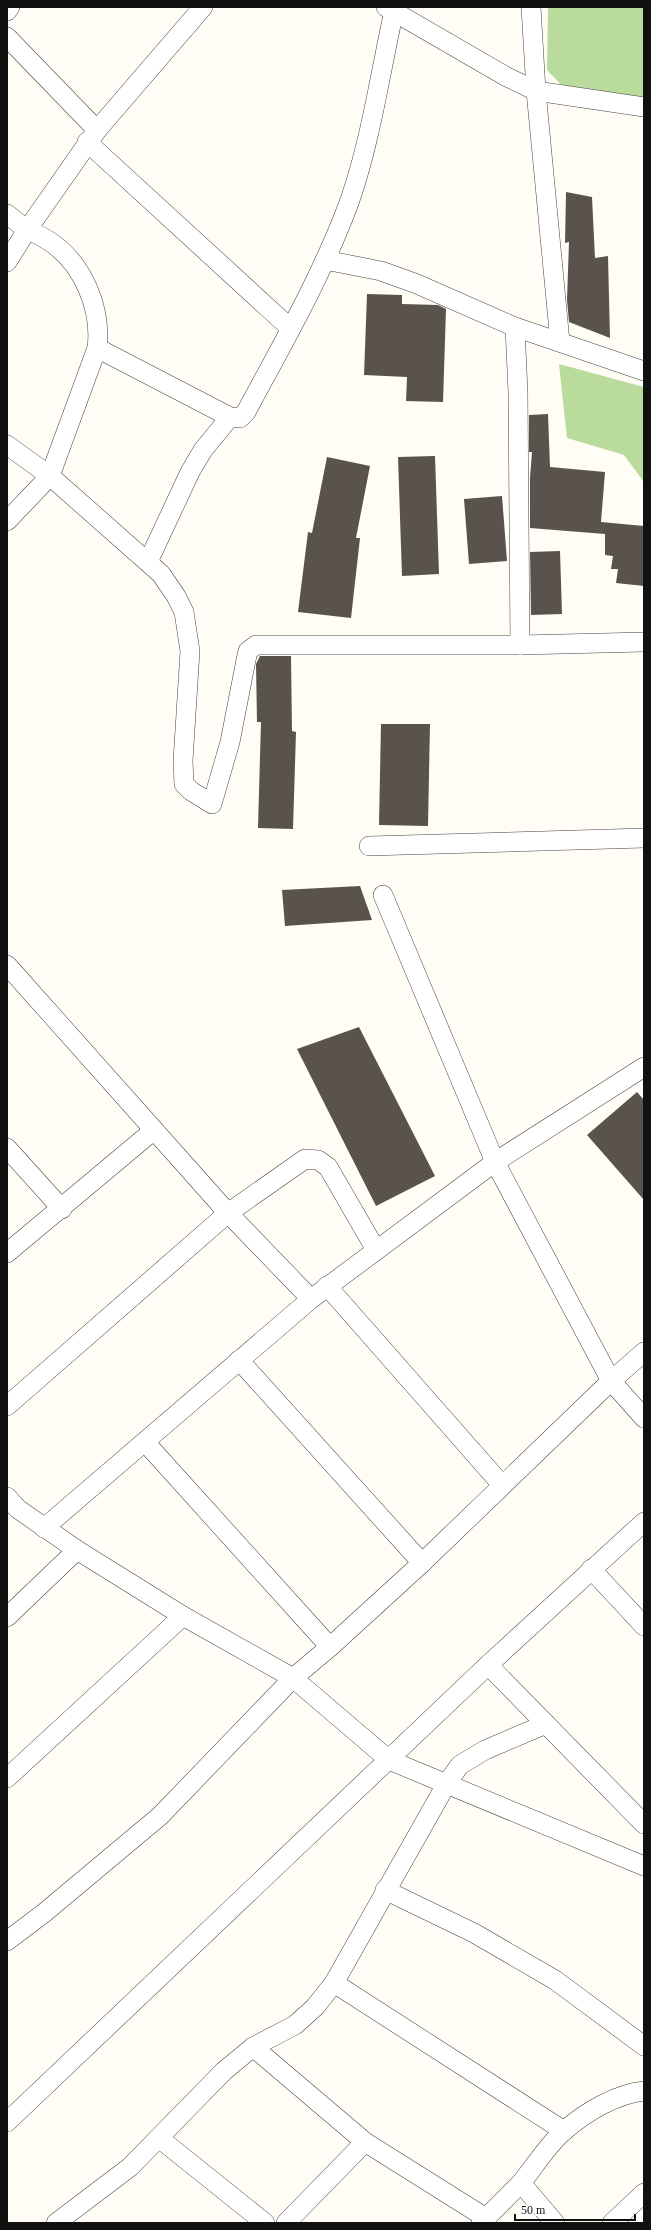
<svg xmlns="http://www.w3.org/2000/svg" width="651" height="2230" font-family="'Times New Roman',serif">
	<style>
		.forest { fill: #b9dc9c }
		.building { fill: #5a524d }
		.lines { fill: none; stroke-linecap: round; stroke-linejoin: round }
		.minor-casing { stroke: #444; stroke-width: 20 }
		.minor { stroke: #fff; stroke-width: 19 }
	</style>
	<rect width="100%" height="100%" fill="#fffdf5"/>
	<g class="forest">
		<path d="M548,7H644V99L566,90L547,70Z"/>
		<path d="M559,364L644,387V482L624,455L567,438Z"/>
	</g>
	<g class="building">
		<path d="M566,192L592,197L595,258L608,256L610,338L569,322L567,300L569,242L565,243Z"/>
		<path d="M367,294L402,295V304L438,305L446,309L443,402L406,401L407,377L364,375Z"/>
		<path d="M548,414L550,467L605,472L601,522L644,526V586L616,583L618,569H611L613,556L605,555V534L530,528V478L532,452H529V415Z"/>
		<path d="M435,456L439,574L402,576L398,457Z"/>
		<path d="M327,457L370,466L356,538H360L351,618L298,612L308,532L312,533Z"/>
		<path d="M502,496L507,561L469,564L464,499Z"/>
		<path d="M560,551L562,614L531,615L530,552Z"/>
		<path d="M260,656H291L292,731L296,732L293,829L258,828L261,722H257L256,664Z"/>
		<path d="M381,724H430L428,826L379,825Z"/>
		<path d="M360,886L372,920L285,926L282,890Z"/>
		<path d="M359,1027L435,1176L376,1206L297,1049Z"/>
		<path d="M637,1092L644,1100V1200L587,1135Z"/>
	</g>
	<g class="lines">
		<defs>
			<g id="minor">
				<path d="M386,7L507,77L536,91L644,107"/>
				<path d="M531,7L536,91L560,342"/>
				<path d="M7,11L10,7"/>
				<path d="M7,37L97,130L27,230C35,233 43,237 49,241C83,263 102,309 97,348L50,476L7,521"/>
				<path d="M97,130L203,7"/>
				<path d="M87,142L290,328"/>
				<path d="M7,214L27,230L7,262"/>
				<path d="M325,260L381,271L417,284L515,327L644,371"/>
				<path d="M515,327L518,392L520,645"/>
				<path d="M97,348L230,417L240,418L246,412C283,343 323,274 350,200C371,139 380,74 394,11"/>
				<path d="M7,445L50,476L161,574L176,596L184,612L190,651L183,761L184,784L191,791L212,804L230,742L246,660L248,651L256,645H520L644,642"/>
				<path d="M148,562L190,472L203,450L230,417"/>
				<path d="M369,846L644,838"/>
				<path d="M7,965L228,1213L7,1406"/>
				<path d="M7,1148L62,1209"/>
				<path d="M7,1253L154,1130"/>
				<path d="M327,1286L502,1485"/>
				<path d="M311,1299L228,1213L305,1159L318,1160L328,1167L376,1250"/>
				<path d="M644,1352L611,1381L644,1418"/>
				<path d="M239,1360L422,1563"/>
				<path d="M145,1442L330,1647"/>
				<path d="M7,1497L18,1509L77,1550L183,1616L293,1678L389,1760L644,1866"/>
				<path d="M44,1528L311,1299L495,1162L644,1067"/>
				<path d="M591,1569L644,1626"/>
				<path d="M7,1617L77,1550"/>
				<path d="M488,1665L644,1824"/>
				<path d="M7,1778L183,1616"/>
				<path d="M385,1890L474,1933L555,1980L644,2046"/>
				<path d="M7,1941L44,1913L160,1816L293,1678L330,1647L422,1563L611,1381L495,1162L383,895"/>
				<path d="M334,1983L564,2131"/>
				<path d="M253,2047L365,2142L486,2218"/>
				<path d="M7,2122L488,1665L644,1522"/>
				<path d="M159,2138L265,2223"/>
				<path d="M56,2223L130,2167L224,2071L253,2047L295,2025L315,2007L334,1983L447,1783L460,1765L485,1750L546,1724"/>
				<path d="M286,2223L365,2142"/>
				<path d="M481,2223L521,2183"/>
				<path d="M555,2223L521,2183C535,2166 548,2144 565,2130C586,2112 616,2094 644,2091"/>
				<path d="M612,2223L644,2193"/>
			</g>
		</defs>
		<use href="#minor" class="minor-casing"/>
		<use href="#minor" class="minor"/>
	</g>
	<rect width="651" height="2230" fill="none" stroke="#111111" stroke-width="16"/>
	<path d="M515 2214v6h120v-6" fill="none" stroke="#111111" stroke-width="2"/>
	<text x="521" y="2214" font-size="12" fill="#111111" stroke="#ffffff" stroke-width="3" paint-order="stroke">50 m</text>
</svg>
